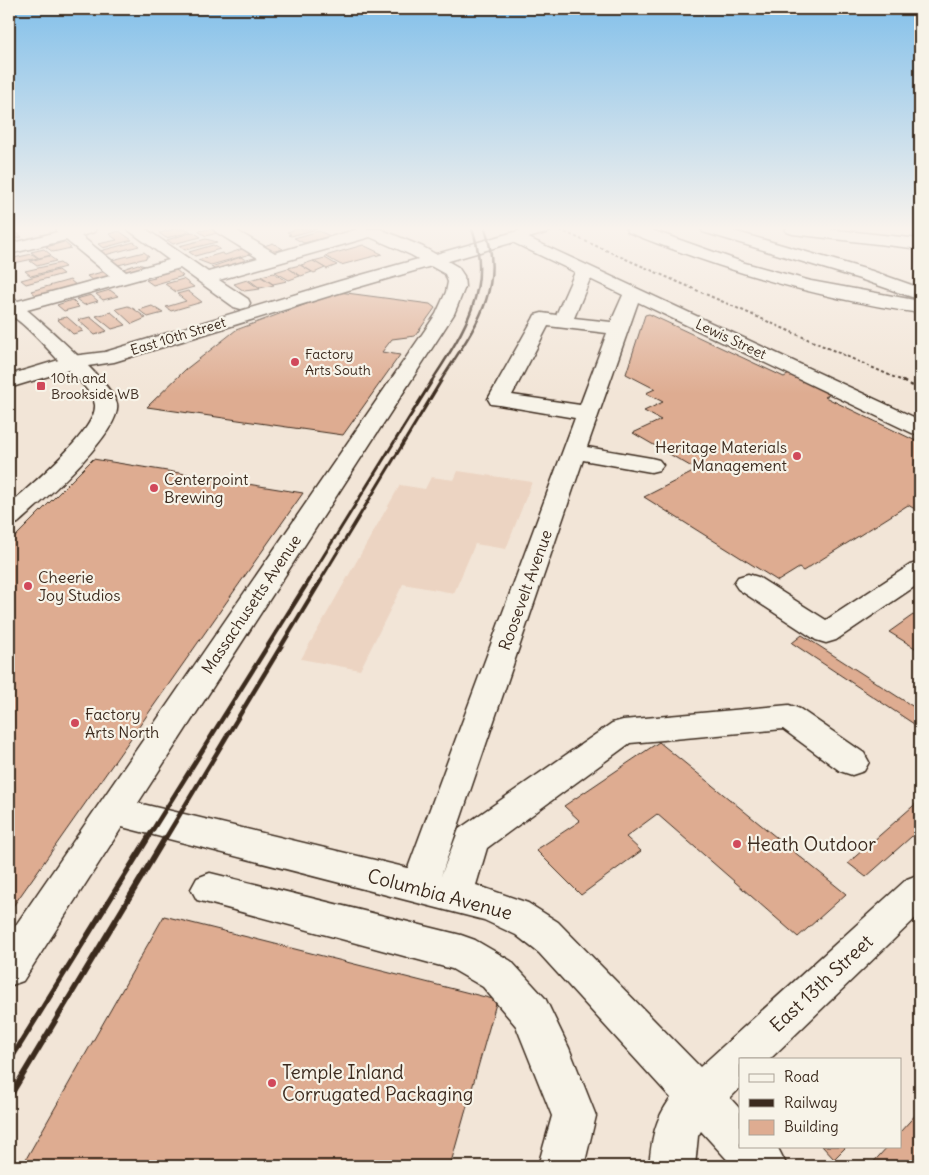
<svg xmlns="http://www.w3.org/2000/svg" width="929" height="1175" font-family="Delius,sans-serif">
	<style>
		.built { fill: #ecd4c2 }
		.building { fill: #deac91; stroke: #3b2a1e }
		.lines { fill: none; stroke-linecap: round; stroke-linejoin: round }
		.minor-casing { stroke: #3b2a1e; stroke-width: 3 }
		.major-casing { stroke: #3b2a1e; stroke-width: 3 }
		.highway-casing { stroke: #3b2a1e; stroke-width: 3 }
		.path-far1 { stroke: #3b2a1e; stroke-width: 2; stroke-dasharray: 3 2.5; stroke-linecap: butt }
		.path { stroke: #3b2a1e; stroke-width: 2.5; stroke-dasharray: 4.5 3; stroke-linecap: butt }
		.minor { fill: #f7f3e8; fill-rule: evenodd }
		.major { fill: #f7f3e8; fill-rule: evenodd }
		.highway { fill: #f7f3e8; fill-rule: evenodd }
		.rail-far3 { stroke: #3b2a1e; stroke-width: 2.5 }
		.rail-far2 { stroke: #3b2a1e; stroke-width: 3 }
		.rail-far1 { stroke: #3b2a1e; stroke-width: 4.5 }
		.rail { stroke: #3b2a1e; stroke-width: 5.5 }
		.poi-dot { fill: #d1495b; stroke: #f7f3e8; stroke-width: 2 }
		.labels { text-anchor: middle; dominant-baseline: central; stroke-width: 4.5; stroke-linejoin: round; paint-order: stroke }
		.far-street-label { font-size: 14px; fill: #3b2a1e; stroke: #f7f3e8 }
		.far-poi-label { font-size: 14px; fill: #3b2a1e; stroke: #f7f3e8; text-anchor: start }
		.poi-label { font-size: 16px; fill: #3b2a1e; stroke: #f7f3e8; text-anchor: start }
		.street-label { font-size: 16px; fill: #3b2a1e; stroke: #f7f3e8 }
		.near-poi-label { font-size: 19px; fill: #3b2a1e; stroke: #f7f3e8; text-anchor: start }
		.near-street-label { font-size: 19px; fill: #3b2a1e; stroke: #f7f3e8 }
	</style>
	<rect width="100%" height="100%" fill="#f2e5d7"/>
	<filter id="ink" filterUnits="userSpaceOnUse"><feTurbulence type="fractalNoise" baseFrequency=".02" numOctaves="2"/><feDisplacementMap in="SourceGraphic" scale="10" xChannelSelector="R" yChannelSelector="G"/><feConvolveMatrix kernelMatrix="1 2 1 2 8 2 1 2 1" color-interpolation-filters="sRGB"/></filter>
	<g filter="url(#ink)">
		<path class="built" d="M458,471L532,482L506,549L475,544L454,593L403,584L360,670L301,659L400,485L425,489L431,477L454,480Z"/>
		<g class="building">
			<path d="M175,229H187L191,232L166,238L159,233Z"/>
			<path d="M211,229L217,233L206,236L198,231Z"/>
			<path d="M296,229H317L291,236L288,235L291,234L287,232Z"/>
			<path d="M119,231L132,240L103,248L98,244L117,240L109,234Z"/>
			<path d="M319,231L330,236L304,243L294,238Z"/>
			<path d="M16,232L22,237L9,240V234Z"/>
			<path d="M193,232L201,237L173,244L167,240Z"/>
			<path d="M206,239L217,242L185,250L179,246Z"/>
			<path d="M64,242L71,248L53,252L46,247Z"/>
			<path d="M134,242L139,246L105,255L100,251Z"/>
			<path d="M273,243L283,249L271,252L261,247Z"/>
			<path d="M213,245L220,249L195,256L189,252Z"/>
			<path d="M363,245L382,254L341,265L325,256Z"/>
			<path d="M245,248L254,253L211,265L198,260L222,253L225,255Z"/>
			<path d="M44,249L51,255L39,258L31,252Z"/>
			<path d="M144,252L149,256H146L147,258L114,266L108,261Z"/>
			<path d="M32,254L38,258L9,264V259Z"/>
			<path d="M49,256L56,261L37,266L30,261Z"/>
			<path d="M241,257L247,261L217,271L211,267Z"/>
			<path d="M325,258L337,265L327,269L313,261Z"/>
			<path d="M313,261L325,268L314,273L301,265Z"/>
			<path d="M60,263L65,267L31,276L25,271Z"/>
			<path d="M138,264L152,268L131,274L123,269Z"/>
			<path d="M300,265L312,272L301,276L288,268Z"/>
			<path d="M288,268L300,276L289,280L275,272Z"/>
			<path d="M175,269L183,276L153,285L146,280L155,278L152,276Z"/>
			<path d="M58,270L63,274L26,284L21,280Z"/>
			<path d="M106,271L112,276L93,281L87,276Z"/>
			<path d="M274,273L287,281L273,284L261,276Z"/>
			<path d="M261,277L274,285L260,288L249,280Z"/>
			<path d="M183,279L194,287L176,292L165,284Z"/>
			<path d="M70,280L77,286L38,297L31,291Z"/>
			<path d="M247,280L260,289L244,291L234,284Z"/>
			<path d="M110,290L118,296L103,300L96,294Z"/>
			<path d="M188,291L202,302L171,311L166,307L186,301L177,294Z"/>
			<path d="M339,292L430,304L435,308L415,336L392,339L382,352L400,355L343,435L147,407L185,370L236,330Z"/>
			<path d="M91,295L98,301L84,305L76,299Z"/>
			<path d="M72,300L79,307L64,311L57,305Z"/>
			<path d="M128,306L134,309L146,318L132,324L116,309Z"/>
			<path d="M152,306L163,313L148,317L139,310Z"/>
			<path d="M111,312L126,325L112,329L96,316Z"/>
			<path d="M649,314L784,377L793,372L835,392L825,397L920,443V512L908,505L803,571L799,568L778,581L644,497L697,470L633,433L661,420L644,411L663,402L646,393L655,389L626,374L645,315Z"/>
			<path d="M67,317L83,331L73,334L57,319Z"/>
			<path d="M90,317L107,331L95,335L78,320Z"/>
			<path d="M93,459L303,493L9,912V543Z"/>
			<path d="M913,615L920,620V651L889,632Z"/>
			<path d="M802,635L920,711V728L792,643Z"/>
			<path d="M659,742L846,894L798,937L657,814L626,837L641,851L581,895L536,850L580,821L564,806Z"/>
			<path d="M920,800V829L866,877L848,863Z"/>
			<path d="M164,916L497,1000L450,1166H22Z"/>
			<path d="M919,1111L920,1166H870L888,1146H900V1132Z"/>
			<path d="M822,1146H847L834,1159Z"/>
		</g>
		<g class="lines">
			<defs>
				<g id="minor">
					<path d="M55,229H96L94,232L81,236L126,272L169,260L127,229H146L208,272L258,258L216,232L214,229H234L275,253L358,229H380L423,247L458,267L464,276L465,287L454,314L138,803L408,868L575,418L499,405L491,404L488,399L533,319L535,315L542,313L556,315L575,272L508,240L506,237L508,234H520L920,420V435L912,433L638,302L587,447L651,458L659,460L663,465L659,470L651,472L583,460L441,876L459,829L612,723L623,720L789,705L800,709L864,753L869,762L864,771L852,775L840,771L783,729L630,743L487,848L476,885L528,903L558,922L700,1067L907,879L920,874V914L770,1059H740V1088L730,1098L740,1109V1146H777L787,1166H733L701,1131L698,1136L695,1166H649C652,1138 654,1121 671,1098L539,953L516,935L484,920L122,827L23,981L9,986V935L436,314L446,292L448,282L445,274L411,255L370,237L219,280L248,299L250,303L248,307L241,309L234,307L180,268L27,310C45,325 113,384 117,404C122,433 39,504 18,523L9,526V505C28,487 97,431 95,405C94,392 68,370 59,361C49,350 21,319 9,315V298L18,301L110,276L66,240L9,254V244L57,232ZM590,279L623,295L611,322L574,318ZM548,326L607,333L580,405L512,395Z"/>
					<path d="M920,562V583L836,640L826,643L816,640L738,589L734,583L738,577L748,574L758,577L826,620L910,565Z"/>
					<path d="M210,873L461,935L475,940L511,961L545,998L569,1048L596,1116L584,1166H538L552,1116L516,1026L483,987L452,969L197,900L191,889L197,878Z"/>
				</g>
				<path id="major" d="M525,229H551L549,232L352,289L114,362L75,368L9,388V375L72,356L105,352L340,281Z"/>
				<g id="highway">
					<path d="M626,229H649L745,263L811,281L920,301V313C820,299 722,270 628,232Z"/>
					<path d="M701,229H727L872,271L920,288V298L912,297L860,279L703,232Z"/>
					<path d="M785,229H828L920,239V249L793,234L787,232Z"/>
				</g>
			</defs>
			<use href="#minor" class="minor-casing"/>
			<use href="#major" class="major-casing"/>
			<use href="#highway" class="highway-casing"/>
			<path class="path-far1" d="M560,230L905,382"/>
			<path class="path" d="M902,381L920,389"/>
			<use href="#minor" class="minor"/>
			<use href="#major" class="major"/>
			<use href="#highway" class="highway"/>
			<g class="rail-far3">
				<path d="M431,382C462,334 494,288 472,229"/>
				<path d="M440,382C471,332 507,291 485,229"/>
			</g>
			<g class="rail-far2">
				<path d="M308,581L432,381"/>
				<path d="M320,581L441,381"/>
			</g>
			<g class="rail-far1">
				<path d="M147,839L309,580"/>
				<path d="M165,839L321,580"/>
			</g>
			<g class="rail">
				<path d="M9,1062L148,838"/>
				<path d="M9,1098L165,838"/>
			</g>
		</g>
	</g>
	<linearGradient id="sky" x2="0" y2="1"><stop stop-color="#83c0ea"/><stop offset="0.58" stop-color="#f9f3ed"/><stop offset="1" stop-color="#f9f3ed" stop-opacity="0"/></linearGradient>
	<rect width="929" height="394" fill="url(#sky)"/>
	<g class="poi-dot">
		<circle cx="295" cy="362" r="5"/>
		<rect x="36" y="381" width="10" height="10" rx="2.5"/>
		<circle cx="797" cy="456" r="5"/>
		<circle cx="154" cy="488" r="5"/>
		<circle cx="28" cy="586" r="5"/>
		<circle cx="75" cy="723" r="5"/>
		<circle cx="737" cy="844" r="5"/>
		<circle cx="272" cy="1083" r="5"/>
	</g>
	<g class="labels">
		<g class="far-street-label">
			<text transform="translate(178 336) rotate(-17)">East 10th Street</text>
			<text transform="translate(731 339) rotate(25)">Lewis Street</text>
		</g>
		<g class="far-poi-label">
			<text x="305" y="354">Factory<tspan x="305" dy="16">Arts South</tspan></text>
			<text x="51" y="378">10th and<tspan x="51" dy="16">Brookside WB</tspan></text>
		</g>
		<g class="poi-label">
			<text x="787" y="447" text-anchor="end">Heritage Materials<tspan x="787" dy="18">Management</tspan></text>
			<text x="164" y="479">Centerpoint<tspan x="164" dy="18">Brewing</tspan></text>
			<text x="38" y="577">Cheerie<tspan x="38" dy="18">Joy Studios</tspan></text>
			<text x="85" y="714">Factory<tspan x="85" dy="18">Arts North</tspan></text>
		</g>
		<g class="street-label">
			<text transform="translate(525 590) rotate(-70)">Roosevelt Avenue</text>
			<text transform="translate(251 604) rotate(-56)">Massachusetts Avenue</text>
		</g>
		<g class="near-poi-label">
			<text x="747" y="844">Heath Outdoor</text>
			<text x="282" y="1072">Temple Inland<tspan x="282" dy="22">Corrugated Packaging</tspan></text>
		</g>
		<g class="near-street-label">
			<text transform="translate(440 894) rotate(15)">Columbia Avenue</text>
			<text transform="translate(821 983) rotate(-43)">East 13th Street</text>
		</g>
	</g>
	<rect width="929" height="1175" fill="none" stroke="#f7f3e8" stroke-width="30"/>
	<rect x="15" y="15" width="899" height="1145" fill="none" stroke="#3b2a1e" stroke-width="2" filter="url(#ink)"/>
	<rect x="739" y="1058" width="162" height="90" fill="#f7f3e8" stroke="#aca397"/>
	<rect x="749" y="1074" width="25" height="8" fill="#f7f3e8" stroke="#aca397"/>
	<text x="784" y="1082" font-size="15" fill="#3b2a1e">Road</text>
	<rect x="749" y="1099" width="25" height="8" fill="#3b2a1e" stroke="#aca397"/>
	<text x="784" y="1108" font-size="15" fill="#3b2a1e">Railway</text>
	<rect x="749" y="1120" width="25" height="15" fill="#deac91" stroke="#aca397"/>
	<text x="784" y="1132" font-size="15" fill="#3b2a1e">Building</text>
</svg>
